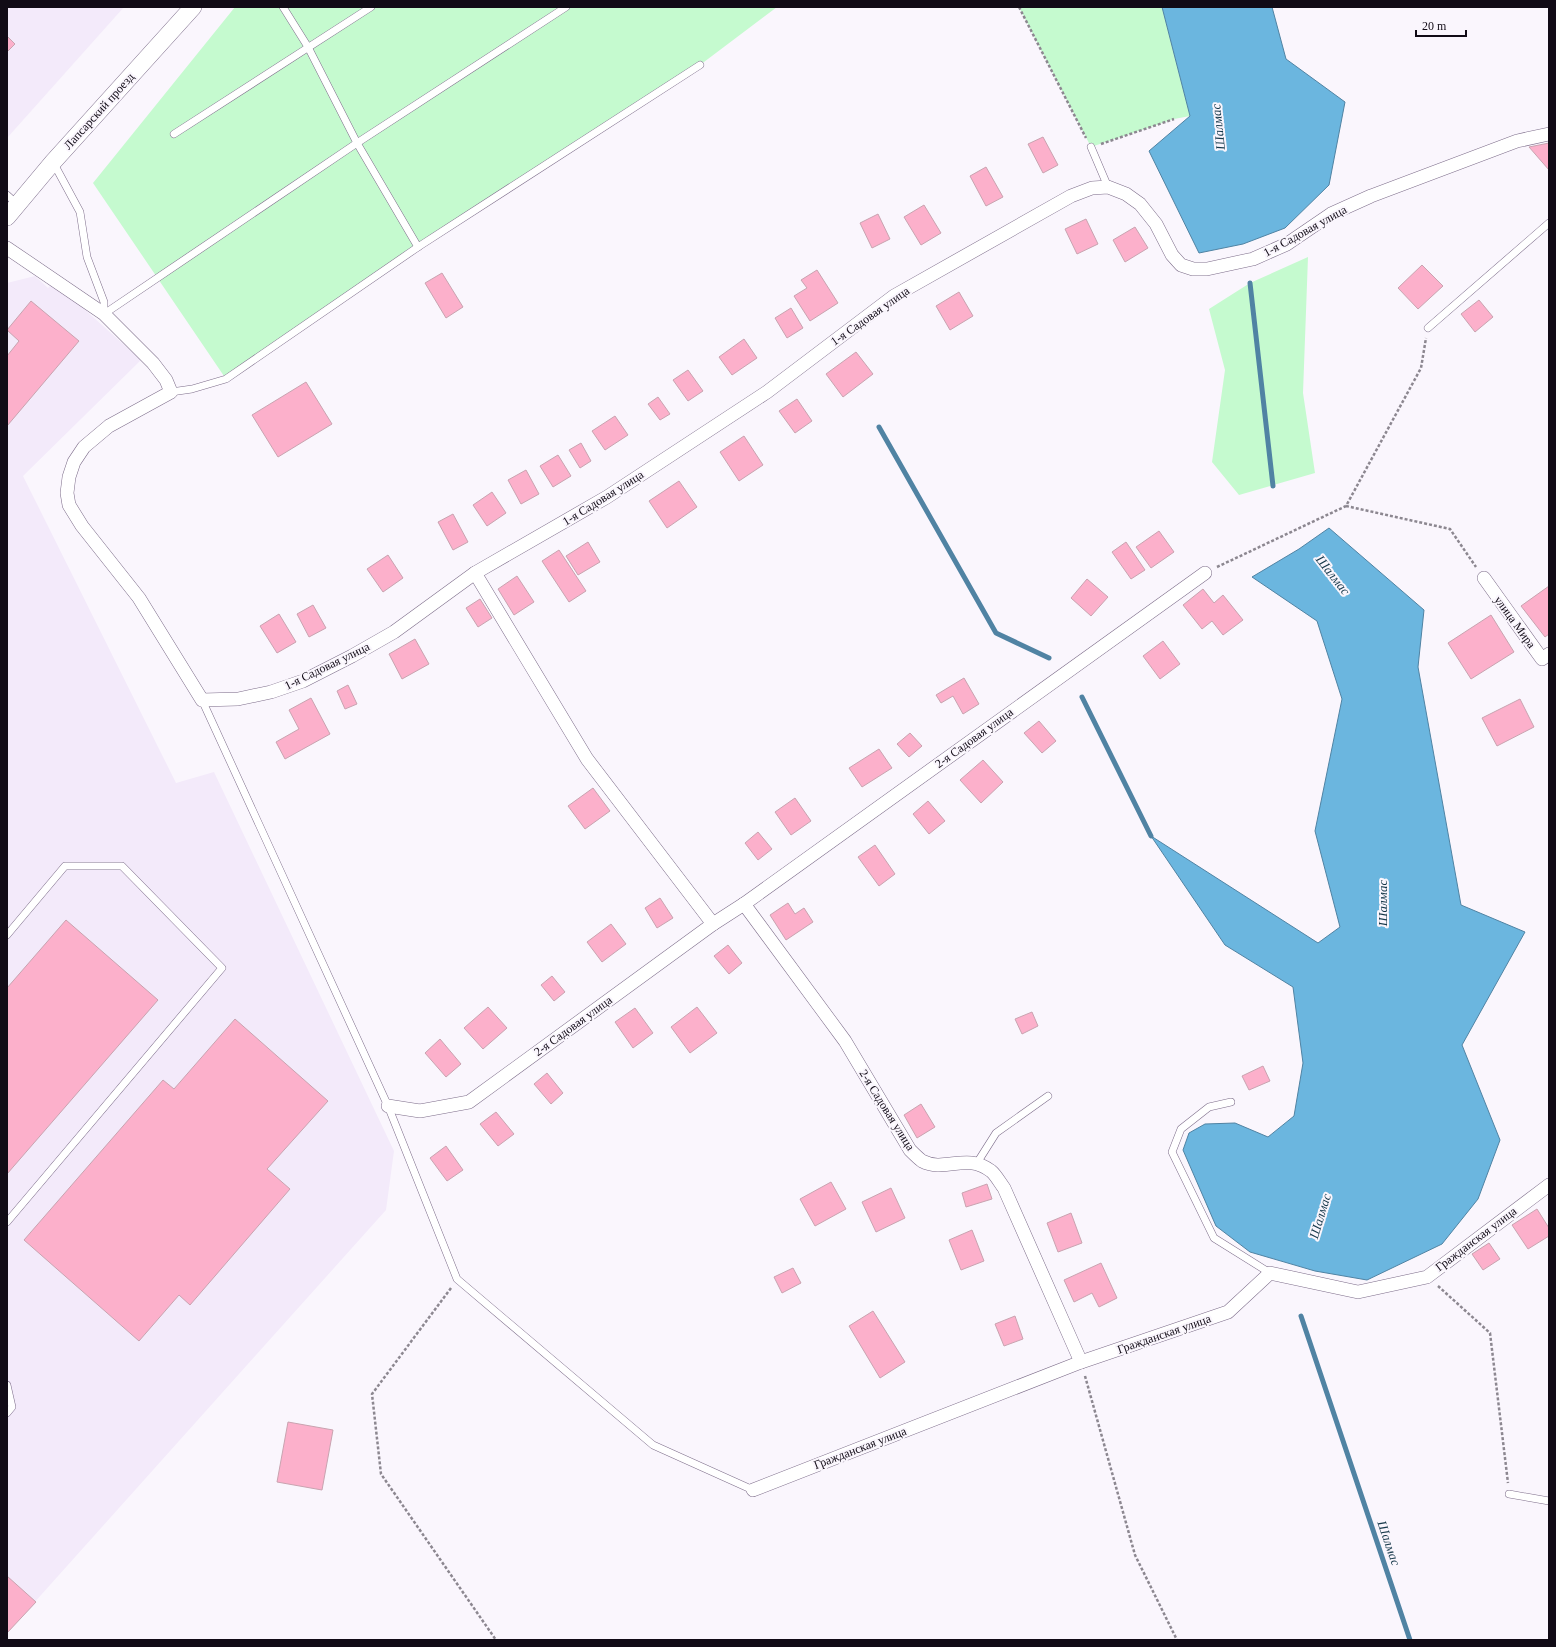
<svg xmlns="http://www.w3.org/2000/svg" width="1556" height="1647" font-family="'Times New Roman',serif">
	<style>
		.built { fill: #f3eafa }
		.green { fill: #c5facf }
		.water { fill: #6bb6df; stroke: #5083a3 }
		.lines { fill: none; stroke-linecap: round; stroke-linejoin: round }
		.stream { stroke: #5083a3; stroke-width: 5 }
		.building { fill: #fcb0cb; stroke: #c9a3b0 }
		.service-casing { stroke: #7d6d8a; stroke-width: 8 }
		.minor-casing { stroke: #7d6d8a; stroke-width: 14 }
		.tertiary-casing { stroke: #7d6d8a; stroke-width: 18 }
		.path { stroke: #8c8790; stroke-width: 2.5; stroke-dasharray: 3 2; stroke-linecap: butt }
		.service { stroke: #fff; stroke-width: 7 }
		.minor { stroke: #fff; stroke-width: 13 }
		.tertiary { stroke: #fff; stroke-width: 17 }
		.labels { text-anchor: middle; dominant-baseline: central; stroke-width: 4; stroke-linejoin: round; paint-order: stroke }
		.street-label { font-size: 12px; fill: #110b16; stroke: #faf6fd }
		.water-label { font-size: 13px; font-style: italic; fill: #153749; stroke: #faf6fd }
	</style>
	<rect width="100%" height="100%" fill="#faf6fd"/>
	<g class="built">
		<path d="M7,7H124L7,138Z"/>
		<path d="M35,276L48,288L54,282L141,360L23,476L176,783L214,772L394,1151L386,1210L7,1633V283Z"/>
	</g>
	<g class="green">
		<path d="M235,7H777L700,65L418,247L226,379L93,183Z"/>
		<path d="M1019,7H1162L1190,116L1174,119L1091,147Z"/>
		<path d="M1308,257L1303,393L1315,473L1239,495L1212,462L1225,370L1209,309L1250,283Z"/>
	</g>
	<g class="water">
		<path d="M1162,7H1272L1286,59L1345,102L1329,185L1285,228L1243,244L1199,253L1149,151L1190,116Z"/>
		<path d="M1329,528L1424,610L1418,667L1461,905L1525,932L1462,1045L1500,1140L1478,1199L1442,1244L1367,1280L1315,1271L1250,1252L1216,1226L1183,1150L1189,1133L1205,1124L1235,1123L1268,1137L1294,1116L1303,1063L1293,987L1225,945L1151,836L1318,943L1340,927L1315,831L1342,699L1317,621L1252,577L1299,549Z"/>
	</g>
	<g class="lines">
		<g class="stream">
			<path d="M1250,283L1273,486"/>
			<path d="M879,427L996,633L1049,658"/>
			<path d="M1082,697L1151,836"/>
			<path d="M1301,1316L1410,1640"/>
		</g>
	</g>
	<g class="building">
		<path d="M7,36L15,44L7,52Z"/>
		<path d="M1043,137L1058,165L1043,173L1028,144Z"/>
		<path d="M1549,143V170L1529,147Z"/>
		<path d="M986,167L1003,197L986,206L970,176Z"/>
		<path d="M924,205L941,233L921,245L904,217Z"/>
		<path d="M878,214L890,239L872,248L860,223Z"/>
		<path d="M1086,219L1098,244L1077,254L1065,229Z"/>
		<path d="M1135,227L1148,248L1125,262L1113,240Z"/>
		<path d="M1422,265L1443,286L1418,309L1398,288Z"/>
		<path d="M817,270L838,303L810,321L794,296L807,288L801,280Z"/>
		<path d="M442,273L463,307L446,318L425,283Z"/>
		<path d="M959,292L973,316L950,330L936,306Z"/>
		<path d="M1479,300L1493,317L1475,332L1461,314Z"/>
		<path d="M31,301L79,341L7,426V356L19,341L7,330Z"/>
		<path d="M791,308L803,328L787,338L775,318Z"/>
		<path d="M744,339L757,358L732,375L719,357Z"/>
		<path d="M856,352L873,374L843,397L826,374Z"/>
		<path d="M688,370L703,391L688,401L673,380Z"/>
		<path d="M306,382L332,424L278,457L252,415Z"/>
		<path d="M658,397L670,414L660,420L648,404Z"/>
		<path d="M797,399L812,421L795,433L779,411Z"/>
		<path d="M615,416L628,435L605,450L592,431Z"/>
		<path d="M744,436L763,465L739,481L720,452Z"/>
		<path d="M581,443L591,461L580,468L569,450Z"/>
		<path d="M558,455L571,476L553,487L540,466Z"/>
		<path d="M526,470L539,494L521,504L508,480Z"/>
		<path d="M679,481L697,507L667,528L649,501Z"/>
		<path d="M492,492L506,513L487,526L473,505Z"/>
		<path d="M453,514L468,542L453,550L438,522Z"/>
		<path d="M1159,531L1174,552L1151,568L1136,547Z"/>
		<path d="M588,542L600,562L578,575L566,556Z"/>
		<path d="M1126,542L1145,570L1131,579L1112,552Z"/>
		<path d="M559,550L586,591L569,602L542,561Z"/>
		<path d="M388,555L403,578L383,592L367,569Z"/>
		<path d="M517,576L534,602L514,615L498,589Z"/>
		<path d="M1087,579L1108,597L1091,616L1071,598Z"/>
		<path d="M1549,586V634L1545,637L1521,606Z"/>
		<path d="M1203,589L1214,603L1223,595L1243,620L1223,635L1212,621L1202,629L1183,605Z"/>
		<path d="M480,599L492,618L478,627L466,608Z"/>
		<path d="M313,605L326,628L309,637L297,614Z"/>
		<path d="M279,614L296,642L277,653L260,626Z"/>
		<path d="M1491,615L1514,652L1471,679L1448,643Z"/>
		<path d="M415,639L429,664L402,679L389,654Z"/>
		<path d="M1163,641L1180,664L1160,679L1143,656Z"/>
		<path d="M964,678L979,704L963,714L953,696L941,703L936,695Z"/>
		<path d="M348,685L357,704L345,709L337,691Z"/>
		<path d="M311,698L330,734L285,759L276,742L299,729L289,710Z"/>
		<path d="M1520,699L1534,727L1497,746L1482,718Z"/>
		<path d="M1039,721L1056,741L1042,753L1024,733Z"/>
		<path d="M910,733L922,746L909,757L897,744Z"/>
		<path d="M879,749L892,768L862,787L849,768Z"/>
		<path d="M983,760L1003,782L981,803L960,780Z"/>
		<path d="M593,788L610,811L585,829L568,806Z"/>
		<path d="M795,798L811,821L791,835L775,812Z"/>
		<path d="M928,801L945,821L929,834L913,814Z"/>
		<path d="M758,832L772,849L758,860L745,843Z"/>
		<path d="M875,845L895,874L879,886L858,857Z"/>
		<path d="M660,898L673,918L657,928L645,908Z"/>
		<path d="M788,903L795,914L804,908L813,922L786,940L770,915Z"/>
		<path d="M66,920L158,1000L7,1174V988Z"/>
		<path d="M611,924L626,944L602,962L587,942Z"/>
		<path d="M728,945L742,963L729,974L714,956Z"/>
		<path d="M552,976L565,992L554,1001L541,985Z"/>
		<path d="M488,1007L507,1028L483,1049L464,1028Z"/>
		<path d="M697,1007L717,1033L690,1053L671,1027Z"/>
		<path d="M635,1008L653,1033L633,1048L615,1022Z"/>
		<path d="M1032,1012L1038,1026L1022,1034L1015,1019Z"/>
		<path d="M235,1019L328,1101L267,1169L290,1189L190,1305L179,1295L139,1341L24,1240L163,1080L174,1089Z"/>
		<path d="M440,1039L461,1064L446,1077L425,1053Z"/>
		<path d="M1263,1066L1270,1081L1249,1090L1242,1076Z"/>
		<path d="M547,1073L563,1093L551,1104L534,1084Z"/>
		<path d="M921,1104L935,1127L917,1138L904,1115Z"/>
		<path d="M496,1112L514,1134L498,1146L480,1124Z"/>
		<path d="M446,1146L463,1170L447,1181L430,1158Z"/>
		<path d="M831,1182L846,1209L815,1226L800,1199Z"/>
		<path d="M987,1184L992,1199L966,1207L962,1193Z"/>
		<path d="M891,1188L905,1218L876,1232L862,1202Z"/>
		<path d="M1537,1209L1549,1228V1236L1528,1249L1512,1225Z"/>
		<path d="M1071,1213L1082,1243L1058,1252L1047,1223Z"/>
		<path d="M972,1230L984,1261L961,1270L949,1240Z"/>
		<path d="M1489,1243L1500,1259L1483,1270L1472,1254Z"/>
		<path d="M1101,1263L1117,1298L1099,1307L1092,1293L1074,1302L1064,1280Z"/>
		<path d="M793,1268L801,1283L782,1293L774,1277Z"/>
		<path d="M873,1311L905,1362L880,1378L849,1326Z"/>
		<path d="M1015,1316L1023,1339L1004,1346L995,1324Z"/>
		<path d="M288,1422L333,1430L322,1490L277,1482Z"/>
		<path d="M7,1576L36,1602L7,1633Z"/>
	</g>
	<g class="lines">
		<defs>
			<g id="service">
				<path d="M283,7L308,47L357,143L418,247"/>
				<path d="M174,134L371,7"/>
				<path d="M1091,147L1108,187"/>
				<path d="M53,162L80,212L87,257L104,302V314"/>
				<path d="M7,195L17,204"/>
				<path d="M104,314L357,143L566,7"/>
				<path d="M1428,328L1549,223"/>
				<path d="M171,392L192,389L226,379L418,247L700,65"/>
				<path d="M202,700L388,1106L457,1279L653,1445L753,1490"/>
				<path d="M7,935L65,866H122L222,968L7,1222"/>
				<path d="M1231,1102L1209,1107L1181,1129L1172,1152L1214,1238L1270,1273"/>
				<path d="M977,1163L996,1133L1048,1096"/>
				<path d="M7,1385L12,1407L7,1413"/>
				<path d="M1509,1494L1549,1501"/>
			</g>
			<g id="minor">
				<path d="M7,248L104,314L153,363L166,380L171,392L109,426L84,447L74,462L69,477L67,493L69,505L82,526L139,598L202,700L238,699L271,692L303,681L352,656L394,632L475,573L607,497L767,392L894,296L1071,196L1092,188L1108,187L1126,194L1140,204L1156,224L1172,255L1181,265L1193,269H1207L1253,259L1287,244L1331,214L1371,196L1517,141L1549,134"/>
				<path d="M475,573L587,759L713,924"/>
				<path d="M1484,578L1542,659L1549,654"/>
				<path d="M744,904L845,1041L910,1150C914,1154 918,1158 922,1161C945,1173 966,1152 991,1171C996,1175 1000,1183 1004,1188L1081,1362"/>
				<path d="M388,1106L420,1111L469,1102L713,924L744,904L1205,573"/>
				<path d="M753,1490L1081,1362L1228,1312L1270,1273L1358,1292L1427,1277L1549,1185"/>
			</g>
			<path id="tertiary" d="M7,217L53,162L193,7"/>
		</defs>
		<use href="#service" class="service-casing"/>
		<use href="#minor" class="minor-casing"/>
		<use href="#tertiary" class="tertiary-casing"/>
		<g class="path">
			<path d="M1019,7L1086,138"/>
			<path d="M1101,144L1174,119"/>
			<path d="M1346,506L1450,529L1476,567"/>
			<path d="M1217,567L1346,506L1421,368L1426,338"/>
			<path d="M1438,1286L1490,1333L1508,1483"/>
			<path d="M451,1288L372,1394L381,1474L496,1640"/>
			<path d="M1085,1376L1135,1555L1177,1640"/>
		</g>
		<use href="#service" class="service"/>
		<use href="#minor" class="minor"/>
		<use href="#tertiary" class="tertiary"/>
	</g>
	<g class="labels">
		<g class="street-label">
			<text transform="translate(99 111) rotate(-48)">Лапсарский проезд</text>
			<text transform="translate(1305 231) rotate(-29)">1-я Садовая улица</text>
			<text transform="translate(870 316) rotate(-35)">1-я Садовая улица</text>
			<text transform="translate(603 498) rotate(-32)">1-я Садовая улица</text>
			<text transform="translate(1515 622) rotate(54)">улица Мира</text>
			<text transform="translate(327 666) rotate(-26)">1-я Садовая улица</text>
			<text transform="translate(974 738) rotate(-36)">2-я Садовая улица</text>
			<text transform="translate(573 1026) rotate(-36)">2-я Садовая улица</text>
			<text transform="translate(887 1110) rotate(58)">2-я Садовая улица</text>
			<text transform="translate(1476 1239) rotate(-37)">Гражданская улица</text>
			<text transform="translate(1164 1334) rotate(-19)">Гражданская улица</text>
			<text transform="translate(860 1448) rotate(-21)">Гражданская улица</text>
		</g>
		<g class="water-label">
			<text transform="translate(1218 127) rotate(-96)">Шалмас</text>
			<text transform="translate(1333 575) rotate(52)">Шалмас</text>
			<text transform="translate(1382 903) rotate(-90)">Шалмас</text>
			<text transform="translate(1320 1216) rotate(-73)">Шалмас</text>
			<text transform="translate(1389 1543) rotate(71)">Шалмас</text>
		</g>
	</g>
	<rect width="1556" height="1647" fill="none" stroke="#110b16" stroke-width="16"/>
	<path d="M1416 30v6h50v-6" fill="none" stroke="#110b16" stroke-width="2"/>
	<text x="1422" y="30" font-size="12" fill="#110b16" stroke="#faf6fd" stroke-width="3" paint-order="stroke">20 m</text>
</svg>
